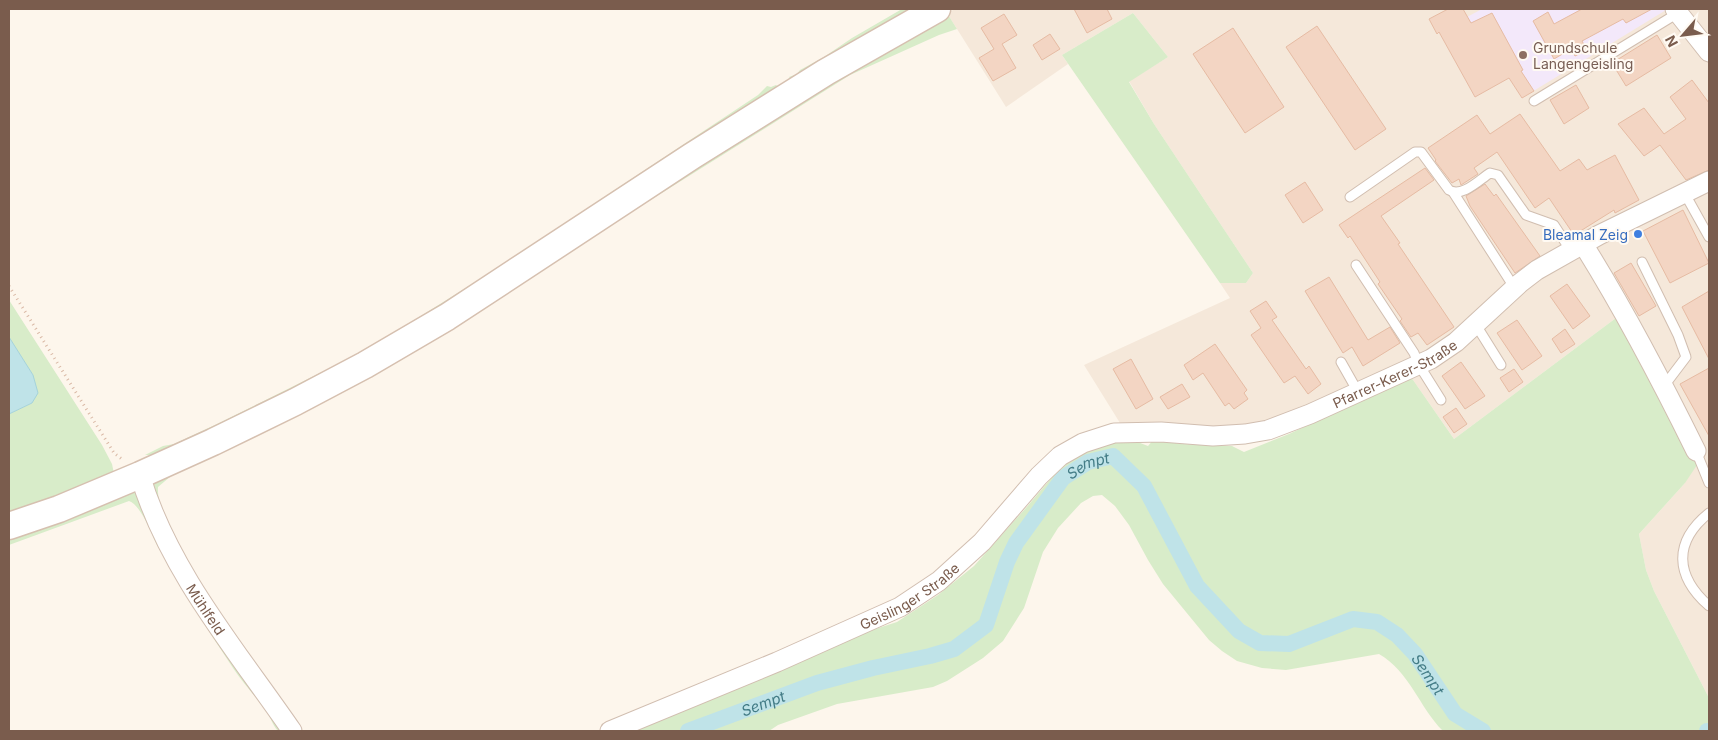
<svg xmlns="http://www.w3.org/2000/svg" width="1718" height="740" font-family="Inter,sans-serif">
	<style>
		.residential { fill: #f5e8da }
		.education { fill: #f3e8fa }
		.green { fill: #d8ecc9 }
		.water { fill: #bfe3e8; stroke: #a5d3da }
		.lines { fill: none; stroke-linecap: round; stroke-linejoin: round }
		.canal { stroke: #bfe3e8; stroke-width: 16 }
		.building { fill: #f3d5c3; stroke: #e6bba3 }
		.service-casing { stroke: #d1beb0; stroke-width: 11 }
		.minor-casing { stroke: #d1beb0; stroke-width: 21 }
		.secondary-casing { stroke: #d6c0b0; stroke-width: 29 }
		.path { stroke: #d9b8a5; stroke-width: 3; stroke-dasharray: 1 4; stroke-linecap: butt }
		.service { stroke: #fff; stroke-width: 9 }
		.minor { stroke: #fff; stroke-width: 19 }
		.secondary { stroke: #fff; stroke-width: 26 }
		.education-dot { fill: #8d6e63; stroke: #fffaf3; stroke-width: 2 }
		.shop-dot { fill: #3f7fe0; stroke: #fffaf3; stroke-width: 2 }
		.labels { text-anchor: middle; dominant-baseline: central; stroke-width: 4; stroke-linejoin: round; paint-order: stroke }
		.education-label { font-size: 14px; fill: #785e54; stroke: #fffaf3; text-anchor: start }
		.shop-label { font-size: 14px; fill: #366cbe; stroke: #fffaf3; text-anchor: end }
		.street-label { font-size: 14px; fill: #7a5c4d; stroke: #fffaf3 }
		.water-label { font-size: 15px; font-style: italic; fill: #437c86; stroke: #fffaf3 }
	</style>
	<rect width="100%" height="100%" fill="#fdf6ec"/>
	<path class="residential" d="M955,9H1709V698L1654,591L1646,570L1639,534L1685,483L1620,315L1454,439L1411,377L1317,403L1259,425L1201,432L1120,423L1084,365L1230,298L1220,283H1246L1253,273L1154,124L1129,81L1168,57L1133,13L1062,55L1068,64L1006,107L947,13Z"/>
	<path class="education" d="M1482,9H1665L1666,10L1522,98L1509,78L1475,97L1439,32Z"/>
	<g class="green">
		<path d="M902,9H916L791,80L789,77L797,74L800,70L824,57L852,38Z"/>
		<path d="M947,13L957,29L939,35L850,75L625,216L242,443L171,476L158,487C157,498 162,509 166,520C184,564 212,602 239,641C260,671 281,702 303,731H297L184,566L152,485L156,479L891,48L922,33Z"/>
		<path d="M1133,13L1168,57L1129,82L1154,124L1253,273L1246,283H1220L1062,55Z"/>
		<path d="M776,85L781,89L375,350L157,455H145L163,446L174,444L217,424L346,360L392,334L488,274L758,95L767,86L771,87Z"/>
		<path d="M9,300L102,445L112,464L114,474L9,518V414L32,403L33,375L9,337Z"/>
		<path d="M1620,315L1674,416L1697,465L1685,483L1639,534L1646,570L1654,591L1709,698V731H1443C1419,707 1410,672 1379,654L1286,670L1262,668L1237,661L1222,651L1209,640L1163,584L1148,560L1129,525L1115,506L1102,495L1093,496L1081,503L1058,528L1043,552L1024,608L1003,641L983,658L947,681L933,687L837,704L778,725L769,731H632L866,632L897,622L938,595L974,566L1025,509L1059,469L1081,453L1110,439L1135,441L1148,446L1154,439L1181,444L1232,446L1244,452L1289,434L1411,377L1454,439Z"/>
		<path d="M132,488L138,494L288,731H278C272,724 271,718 266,710C255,696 243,683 233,668C206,628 181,587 157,545C151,533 141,505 129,501L9,545V535Z"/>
	</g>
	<path class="water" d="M9,337L33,375L38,393L32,403L9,414Z"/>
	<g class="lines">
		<g class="canal">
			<path id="s1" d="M688,731L817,683L873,668L930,656L954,649L986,625L1007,562L1016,543L1063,478L1088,462L1113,456L1144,486L1197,586L1239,631L1260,643L1289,644L1353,619L1377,622L1397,635L1415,654L1455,714L1483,731"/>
			<path d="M1707,731H1709"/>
		</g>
	</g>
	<g class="building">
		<path d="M1074,9H1107L1112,19L1087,33Z"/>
		<path d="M1448,9H1463L1471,23L1492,13L1523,70L1521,71L1534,91L1522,98L1509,78L1475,97L1439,32L1437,34L1429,19Z"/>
		<path d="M1582,9H1652L1626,23L1623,19L1582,41L1587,50L1575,56L1571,49L1554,59L1533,21L1548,12L1554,24Z"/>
		<path d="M1004,14L1017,35L1002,44L1016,68L993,81L979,58L994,49L981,28Z"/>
		<path d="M1317,26L1386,129L1355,150L1286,47Z"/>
		<path d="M1233,28L1284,107L1245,133L1193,54Z"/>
		<path d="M1050,34L1060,49L1042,60L1033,45Z"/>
		<path d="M1657,35L1671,58L1626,86L1612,63Z"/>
		<path d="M1692,80L1709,103V170L1686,180L1660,145L1644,156L1618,124L1644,108L1664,134L1686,119L1670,97Z"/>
		<path d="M1576,85L1589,108L1564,124L1550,100Z"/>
		<path d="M1520,114L1560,171L1579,159L1587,170L1615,155L1639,200L1615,213L1614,210L1574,235L1549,198L1535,208L1497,152L1474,168L1478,174L1461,185L1459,179L1452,183L1435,161L1436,160L1428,148L1477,115L1490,134Z"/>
		<path d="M1425,168L1434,180L1381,216L1400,243L1398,244L1454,327L1427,345L1418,333L1411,337L1400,321L1402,319L1378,284L1380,282L1350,236L1348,238L1339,225Z"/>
		<path d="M1305,182L1323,210L1303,223L1285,195Z"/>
		<path d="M1485,184L1494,196L1496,194L1540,256L1515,273L1470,206L1466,196Z"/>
		<path d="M1683,210L1709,263L1670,283L1643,231Z"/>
		<path d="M1631,263L1656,306L1639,316L1614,273Z"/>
		<path d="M1329,277L1368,340L1390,327L1400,343L1363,366L1352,347L1343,353L1305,291Z"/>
		<path d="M1567,284L1590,316L1573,329L1550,296Z"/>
		<path d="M1709,291V359L1682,307Z"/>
		<path d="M1266,301L1277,317L1272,320L1306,369L1309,366L1321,384L1308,394L1295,376L1284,383L1251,335L1261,328L1250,311Z"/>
		<path d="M1517,320L1542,356L1522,370L1497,333Z"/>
		<path d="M1565,329L1575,344L1561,353L1552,339Z"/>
		<path d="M1215,344L1247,390L1244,393L1248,399L1234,409L1229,403L1225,406L1203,373L1193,380L1184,365Z"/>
		<path d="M1131,359L1153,399L1136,409L1113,369Z"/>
		<path d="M1461,362L1485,396L1465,409L1442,376Z"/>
		<path d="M1709,368V436L1680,384Z"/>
		<path d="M1514,369L1523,382L1509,392L1500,378Z"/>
		<path d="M1182,384L1190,397L1168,409L1160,397Z"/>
		<path d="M1456,408L1467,424L1454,433L1443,417Z"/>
	</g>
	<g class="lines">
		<defs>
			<g id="service">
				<path d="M1534,101L1678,13"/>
				<path d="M1453,192L1514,287"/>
				<path d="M1685,194L1709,237"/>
				<path d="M1350,197L1415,152H1421L1449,190C1462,198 1479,180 1490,173L1498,175L1526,215L1554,225L1571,251"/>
				<path d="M1642,262L1678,335L1686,357L1664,386"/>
				<path d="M1356,265L1414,353L1419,365L1441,400"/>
				<path d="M1476,325L1501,365"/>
				<path d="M1341,362L1358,392"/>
				<path d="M1696,451L1709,483"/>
				<path d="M1709,513C1673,542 1675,576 1709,606"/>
			</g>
			<g id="minor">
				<path d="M1675,9L1709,52"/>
				<path d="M1583,244C1625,311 1661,380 1696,451"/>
				<path id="s2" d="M140,475C168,570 237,651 292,731"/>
				<path id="s3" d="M610,731L777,662L900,607L939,581L982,542L1039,476L1060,456L1083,443L1114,433L1161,432L1213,436L1245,434L1268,430L1310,414L1431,359L1456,342L1520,283L1537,270L1599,235L1709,181"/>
			</g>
			<path id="secondary" d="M9,526L59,509L140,475L213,442L295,402L365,365L447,317L692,156L826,72L937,9"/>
		</defs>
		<use href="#service" class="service-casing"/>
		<use href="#minor" class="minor-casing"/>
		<use href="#secondary" class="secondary-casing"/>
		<path class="path" d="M9,286L114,453L123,460"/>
		<use href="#service" class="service"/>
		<use href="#minor" class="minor"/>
		<use href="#secondary" class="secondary"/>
	</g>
	<circle class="education-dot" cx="1523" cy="55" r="5"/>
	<circle class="shop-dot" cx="1638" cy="234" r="5"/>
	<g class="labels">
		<g class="education-label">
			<text x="1533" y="47">Grundschule<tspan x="1533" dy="16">Langengeisling</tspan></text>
		</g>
		<g class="shop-label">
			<text x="1628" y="234">Bleamal Zeig</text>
		</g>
		<g class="street-label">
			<text stroke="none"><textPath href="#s3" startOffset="889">Pfarrer-Kerer-Straße</textPath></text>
			<text stroke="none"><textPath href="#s3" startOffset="329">Geislinger Straße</textPath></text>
			<text stroke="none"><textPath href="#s2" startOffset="150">Mühlfeld</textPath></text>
		</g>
		<g class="water-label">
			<text stroke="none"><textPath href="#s1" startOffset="515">Sempt</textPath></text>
			<text stroke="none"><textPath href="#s1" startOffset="980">Sempt</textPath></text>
			<text stroke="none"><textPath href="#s1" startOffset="80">Sempt</textPath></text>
		</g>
	</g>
	<rect width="1718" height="740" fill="none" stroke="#7a5c4d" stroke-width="20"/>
	<g transform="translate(1683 35) rotate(242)" stroke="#fffaf3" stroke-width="4" paint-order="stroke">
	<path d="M0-4L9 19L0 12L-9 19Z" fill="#7a5c4d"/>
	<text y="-8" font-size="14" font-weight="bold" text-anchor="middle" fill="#7a5c4d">N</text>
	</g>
</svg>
